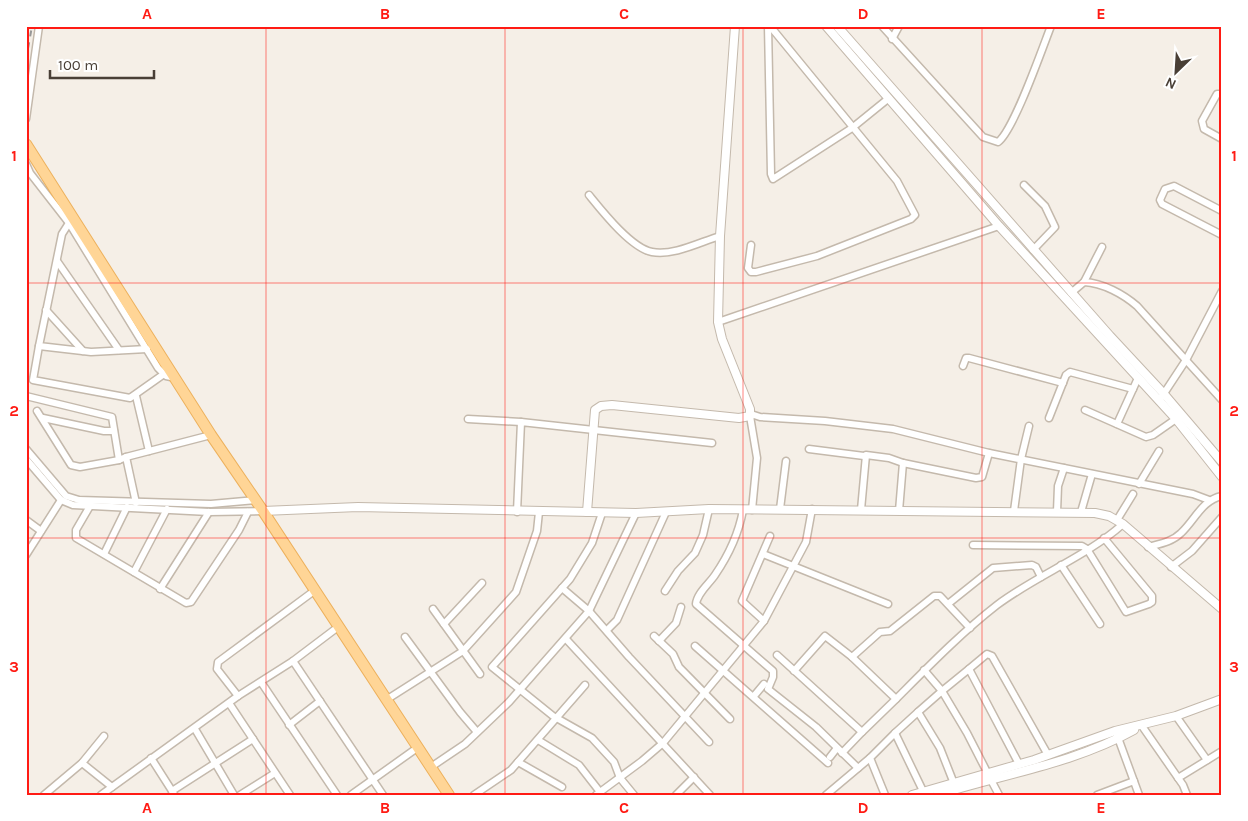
<svg xmlns="http://www.w3.org/2000/svg" width="1248" height="821" font-family="Karla,sans-serif">
	<style>
		.lines { fill: none; stroke-linecap: round; stroke-linejoin: round }
		.minor-casing { stroke: #c4b9ac; stroke-width: 9 }
		.tertiary-casing { stroke: #c4b9ac; stroke-width: 10 }
		.primary-casing { stroke: #edb15d; stroke-width: 12 }
		.minor { stroke: #fff; stroke-width: 6 }
		.tertiary { stroke: #fff; stroke-width: 8 }
		.primary { stroke: #ffd596; stroke-width: 10 }
		.rail { stroke: #979797; stroke-width: 2; stroke-dasharray: 6 6; stroke-linecap: butt }
		.grid { fill: none; stroke: #ff1b14; stroke-width: 1; stroke-opacity: 0.55 }
		.neatline { fill: none; stroke: #ff1b14; stroke-width: 2 }
		.grid-label { font-size: 16px; text-anchor: middle; font-weight: bold; fill: #ff1b14 }
	</style>
	<rect width="100%" height="100%" fill="#f5efe7"/>
	<g class="lines">
		<defs>
			<g id="minor">
				<path d="M768,26L771,174L773,179L852,128L889,98"/>
				<path d="M882,26L983,137L998,142C1014,130 1042,49 1051,26"/>
				<path d="M892,39L899,26"/>
				<path d="M1222,94H1217L1202,121L1204,129L1222,139"/>
				<path d="M26,119L39,26"/>
				<path d="M26,164L30,173L69,223L158,368L166,376L176,378"/>
				<path d="M1024,185L1045,206L1055,227L1033,250"/>
				<path d="M589,195C602,211 631,248 652,252C674,256 700,242 720,236"/>
				<path d="M1222,211L1174,186L1165,189L1160,200L1162,204L1222,235"/>
				<path d="M69,223L62,234L39,346L91,352L147,349"/>
				<path d="M751,245L748,268L751,272H756L817,256L911,219L915,215L897,181L770,26"/>
				<path d="M57,261L119,350"/>
				<path d="M1084,282L1102,247"/>
				<path d="M1071,293L1084,282C1103,283 1123,294 1137,306L1222,400"/>
				<path d="M46,310L83,351"/>
				<path d="M718,322L999,226"/>
				<path d="M39,346L33,380L130,398L164,374"/>
				<path d="M963,366L966,358H969L1063,383"/>
				<path d="M26,396L112,417L119,460L126,457L136,503"/>
				<path d="M136,396L149,451"/>
				<path d="M1159,401L1186,360L1222,291"/>
				<path d="M1085,410L1146,437L1153,435L1176,419"/>
				<path d="M37,411L71,465L80,467L119,460"/>
				<path d="M751,414L760,417L825,421L893,429L989,453L1193,494L1209,500"/>
				<path d="M750,416L757,458L752,510"/>
				<path d="M43,418L104,431H114"/>
				<path d="M1049,418L1066,375L1070,372L1133,389"/>
				<path d="M468,419L521,422"/>
				<path d="M1117,424L1138,378"/>
				<path d="M26,449L66,496L79,500L211,504L256,500"/>
				<path d="M809,449L864,456"/>
				<path d="M126,457L211,435"/>
				<path d="M26,459L61,500L73,505L209,512L263,511"/>
				<path d="M1139,484L1159,451"/>
				<path d="M90,506L76,530V538L186,603L191,602L239,530L248,512"/>
				<path d="M780,509L786,461"/>
				<path d="M743,510C739,532 728,556 715,575C709,584 697,593 696,604L773,671V677L768,689L816,727L858,768"/>
				<path d="M861,510L866,455L889,458L903,463L976,478L982,477L989,453"/>
				<path d="M899,511L903,463"/>
				<path d="M1014,511L1021,459L1029,426"/>
				<path d="M517,512L521,422L712,443"/>
				<path d="M1057,512L1058,486L1064,468"/>
				<path d="M1081,512L1092,474"/>
				<path d="M602,513L592,543L570,579L492,667L553,716L592,738L614,762L620,778L634,795"/>
				<path d="M26,520L41,531"/>
				<path d="M1117,520L1133,494"/>
				<path d="M973,545L1082,546L1087,549L1126,612L1149,604L1152,602V596L1104,538"/>
				<path d="M1148,547C1159,544 1172,542 1181,533C1195,520 1202,500 1222,496"/>
				<path d="M104,554L127,507"/>
				<path d="M763,554L888,604"/>
				<path d="M26,555L61,500"/>
				<path d="M1061,565L1100,624"/>
				<path d="M1171,567L1192,551L1222,517"/>
				<path d="M134,572L167,509"/>
				<path d="M562,588L589,611L629,657L709,742"/>
				<path d="M160,589L209,512"/>
				<path d="M314,591L218,662L217,669L238,696L293,661L338,627"/>
				<path d="M665,591L678,571L695,553L703,535L709,509"/>
				<path d="M948,604L993,568L1032,565L1036,567L1041,577"/>
				<path d="M433,609L480,674"/>
				<path d="M764,621L742,601L770,536"/>
				<path d="M444,624L482,583"/>
				<path d="M607,630L617,620L666,512"/>
				<path d="M654,636L673,654L679,667L730,719"/>
				<path d="M405,637L460,712L477,732"/>
				<path d="M566,639L710,795"/>
				<path d="M659,641L676,623L681,607"/>
				<path d="M695,646L828,763"/>
				<path d="M777,655L862,732L842,753"/>
				<path d="M852,657L880,632L890,631L934,596H940L970,628"/>
				<path d="M293,661L383,795"/>
				<path d="M969,669L987,654L992,656L1048,755"/>
				<path d="M924,670L942,691L969,669L1019,764"/>
				<path d="M794,671L825,636L852,657L896,699C929,666 961,633 997,605C1037,575 1086,557 1123,524"/>
				<path d="M261,682L337,795"/>
				<path d="M754,696L764,684"/>
				<path d="M386,700L463,651L516,592L537,531L539,512"/>
				<path d="M229,703L290,795"/>
				<path d="M918,712L942,691L967,733L987,772"/>
				<path d="M1176,716L1207,760"/>
				<path d="M289,725L320,701"/>
				<path d="M1142,726L1183,785L1187,795"/>
				<path d="M195,729L234,795"/>
				<path d="M862,732L896,699"/>
				<path d="M895,733L918,712L940,748L953,781"/>
				<path d="M1117,735L1139,795"/>
				<path d="M538,740L579,765L600,792"/>
				<path d="M830,757L837,748"/>
				<path d="M151,758L174,794"/>
				<path d="M518,762L562,787"/>
				<path d="M82,763L112,787"/>
				<path d="M431,767L465,744L509,702L589,611L636,513"/>
				<path d="M1178,778L1222,751"/>
				<path d="M991,780L999,795"/>
				<path d="M172,791L253,739"/>
				<path d="M44,795L82,763L104,736"/>
				<path d="M101,795L238,696"/>
				<path d="M240,795L275,773"/>
				<path d="M351,795L417,748"/>
				<path d="M474,795L511,770L585,685"/>
				<path d="M596,795L642,761L663,743L764,621L806,542L812,509"/>
				<path d="M676,795L694,777"/>
				<path d="M826,795L870,758"/>
				<path d="M885,795L870,758L895,733L923,791"/>
				<path d="M1097,795L1134,781"/>
			</g>
			<g id="tertiary">
				<path d="M826,26L999,226L1176,419L1222,477"/>
				<path d="M837,26L1110,336L1164,394L1222,462"/>
				<path d="M263,511L358,507L636,513L709,509L1095,513L1109,516L1123,524L1222,609"/>
				<path d="M587,512L595,410L601,406L612,405L739,418L750,416V409L722,339L718,322L720,236L735,26"/>
				<path d="M912,795L1034,760L1115,731L1176,716L1222,699"/>
				<path d="M937,795C1003,774 1073,764 1134,730"/>
			</g>
			<path id="primary" d="M26,144L211,435L263,511L449,795"/>
		</defs>
		<use href="#minor" class="minor-casing"/>
		<use href="#tertiary" class="tertiary-casing"/>
		<use href="#primary" class="primary-casing"/>
		<use href="#minor" class="minor"/>
		<use href="#tertiary" class="tertiary"/>
		<use href="#primary" class="primary"/>
		<path class="rail" d="M26,60L32,26"/>
	</g>
	<path class="grid" d="M266,26V795M505,26V795M743,26V795M982,26V795M26,283H1222M26,538H1222"/>
	<rect width="1248" height="821" fill="none" stroke="#ffffff" stroke-width="55"/>
	<g transform="translate(1176 72) rotate(205)" stroke="#ffffff" stroke-width="4" paint-order="stroke">
	<path d="M0-4L9 19L0 12L-9 19Z" fill="#493f36"/>
	<text y="-8" font-size="14" font-weight="bold" text-anchor="middle" fill="#493f36">N</text>
	</g>
	<path d="M50 70v8h104v-8" fill="none" stroke="#493f36" stroke-width="2.5"/>
	<text x="58" y="70" font-size="15" fill="#493f36" stroke="#ffffff" stroke-width="4" paint-order="stroke">100 m</text>
	<rect x="28" y="28" width="1192" height="766" class="neatline"/>
	<g class="grid-label">
		<text x="147" y="19">A</text>
		<text x="385" y="19">B</text>
		<text x="624" y="19">C</text>
		<text x="863" y="19">D</text>
		<text x="1101" y="19">E</text>
		<text x="14" y="161">1</text>
		<text x="1234" y="161">1</text>
		<text x="14" y="416">2</text>
		<text x="1234" y="416">2</text>
		<text x="14" y="672">3</text>
		<text x="1234" y="672">3</text>
		<text x="147" y="813">A</text>
		<text x="385" y="813">B</text>
		<text x="624" y="813">C</text>
		<text x="863" y="813">D</text>
		<text x="1101" y="813">E</text>
	</g>
</svg>
